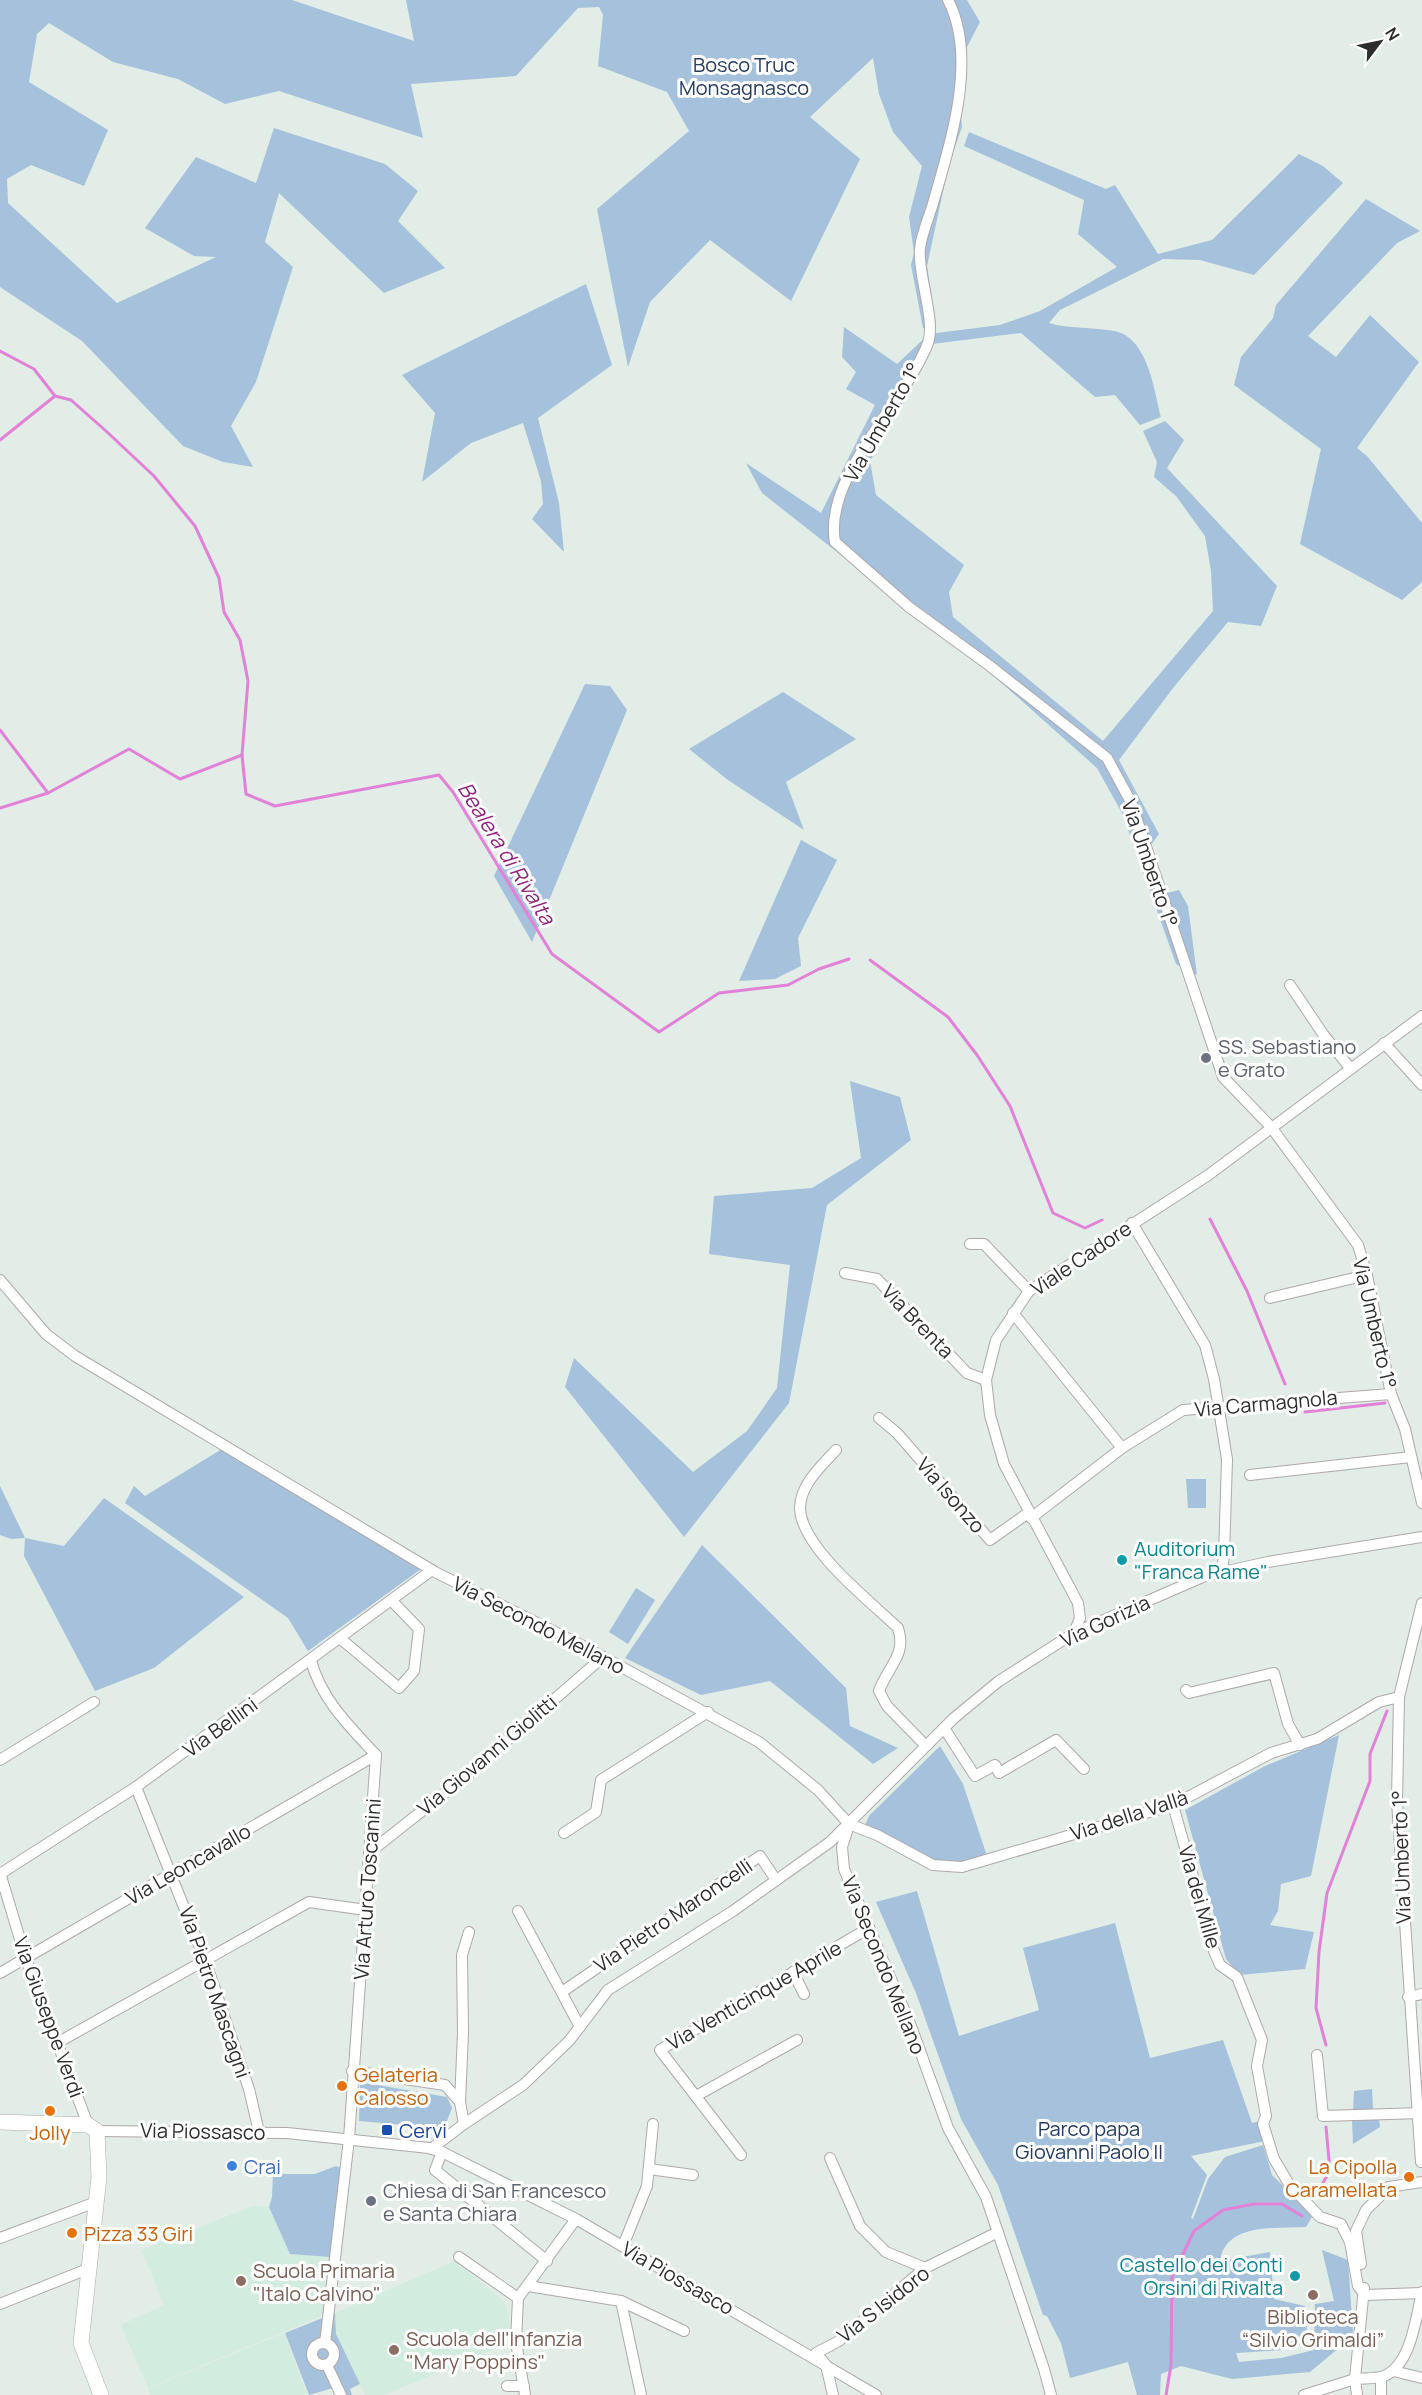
<svg xmlns="http://www.w3.org/2000/svg" width="1422" height="2395" font-family="Manrope,sans-serif">
	<style>
		.education { fill: #d3ece0 }
		.green { fill: #a5c1dc }
		.lines { fill: none; stroke-linecap: round; stroke-linejoin: round }
		.stream { stroke: #e281d8; stroke-width: 3 }
		.street-casing { stroke: #b0a7aa; stroke-width: 12 }
		.secondary-casing { stroke: #b0a7aa; stroke-width: 16 }
		.street { stroke: #fff; stroke-width: 10 }
		.secondary { stroke: #fff; stroke-width: 15 }
		.worship-dot { fill: #6b7280; stroke: #fff; stroke-width: 2 }
		.culture-dot { fill: #0f9aa8; stroke: #fff; stroke-width: 2 }
		.food-dot { fill: #e8710a; stroke: #fff; stroke-width: 2 }
		.transit-dot { fill: #1a4fb4; stroke: #fff; stroke-width: 2 }
		.shop-dot { fill: #3f7fe0; stroke: #fff; stroke-width: 2 }
		.education-dot { fill: #8d6e63; stroke: #fff; stroke-width: 2 }
		.labels { text-anchor: middle; dominant-baseline: central; stroke-width: 6; stroke-linejoin: round; paint-order: stroke }
		.park-label { font-size: 20px; fill: #243b63; stroke: #fff }
		.street-label { font-size: 20px; fill: #2d2d2d; stroke: #fff }
		.worship-label { font-size: 20px; fill: #5b616d; stroke: #fff; text-anchor: start }
		.culture-label { font-size: 20px; fill: #0d838f; stroke: #fff; text-anchor: start }
		.food-label { font-size: 20px; fill: #c56008; stroke: #fff; text-anchor: start }
		.transit-label { font-size: 20px; fill: #164399; stroke: #fff; text-anchor: start }
		.shop-label { font-size: 20px; fill: #366cbe; stroke: #fff; text-anchor: start }
		.education-label { font-size: 20px; fill: #785e54; stroke: #fff; text-anchor: start }
		.water-label { font-size: 21px; font-style: italic; fill: #901e7b; stroke: #fff }
	</style>
	<rect width="100%" height="100%" fill="#e1ede6"/>
	<g class="education">
		<path d="M253,2206L269,2207L290,2254L330,2257L326,2314L148,2388L121,2325L164,2305L142,2250Z"/>
		<path d="M455,2261L503,2301L508,2310L511,2342L384,2395H365L336,2334L335,2313Z"/>
		<path d="M284,2333L307,2395H150L148,2389Z"/>
	</g>
	<g class="green">
		<path d="M0,0H292L414,41L406,0H967L980,22L966,49L960,106L962,127L949,164L927,266L936,324L923,328L911,265L914,253L909,217L922,166L893,132L879,94L873,58L810,117L860,159L791,301L710,240L650,302L628,367L597,209L689,131L667,92L598,66L603,15L599,7L578,8L516,76L411,84L423,138L279,91L225,104L178,79L113,62L49,23L37,34L29,82L108,130L84,186L31,165L7,179L8,203L117,303L216,257L194,256L145,228L196,157L256,183L274,128L385,164L418,191L398,221L445,268L384,293L279,193L265,242L293,267L256,382L231,426L253,467L223,462L183,446L82,341L0,287Z"/>
		<path d="M969,132L1106,189L1115,185L1158,254L1212,240L1299,154L1323,166L1343,183L1254,275L1200,260L1163,259L1060,310L1049,323C1069,329 1093,327 1114,331C1148,337 1154,390 1161,417L1140,425L1115,395L1095,397L1021,333L932,344L920,372L870,461L876,495L964,565L949,592L953,617L1103,741L1213,611L1211,571L1205,536L1176,496L1154,477L1157,462L1143,431L1165,421L1184,440L1167,468L1277,586L1261,626L1228,622L1173,688L1119,760L1159,834L1148,849L1167,893L1179,890L1188,906L1197,975L1176,964L1123,815L1097,768L987,670L762,493L746,463L821,513L875,405L846,389L856,372L842,357L844,327L897,364L929,334L1000,325L1040,311L1117,267L1078,234L1084,200L964,146Z"/>
		<path d="M1366,199L1420,231L1397,243L1308,336L1336,357L1370,315L1419,362L1357,448L1367,456L1422,523V582L1402,600L1300,544L1321,449L1234,385L1241,357L1273,318L1276,305Z"/>
		<path d="M586,284L612,365L538,418L559,503L564,552L532,519L543,504L541,481L523,423L471,443L422,482L435,413L402,375Z"/>
		<path d="M585,684L610,686L627,710L532,942L494,876Z"/>
		<path d="M783,692L856,739L786,782L804,830L728,780L689,749Z"/>
		<path d="M801,840L837,860L798,938L801,966L775,979L739,981Z"/>
		<path d="M850,1081L900,1097L911,1140L827,1205L789,1403L684,1537L565,1387L574,1358L693,1472L747,1431L777,1388L790,1265L709,1254L714,1196L812,1188L861,1158Z"/>
		<path d="M222,1449L421,1569L308,1651L288,1618L125,1503L134,1486L145,1496Z"/>
		<path d="M1186,1479H1206V1508H1188Z"/>
		<path d="M0,1486L25,1538L64,1546L104,1498L244,1597L154,1668L95,1691L24,1556L25,1538L11,1539L0,1535Z"/>
		<path d="M702,1545L846,1688L850,1726L898,1748L873,1764L770,1681L701,1695L625,1658Z"/>
		<path d="M636,1588L655,1600L628,1644L609,1632Z"/>
		<path d="M1339,1735L1311,1876L1281,1884L1278,1911L1270,1925L1314,1932L1305,1969L1240,1975L1226,1959L1185,1810L1265,1766Z"/>
		<path d="M940,1746L963,1784L987,1856L959,1863L935,1862L865,1825L869,1816Z"/>
		<path d="M917,1891L959,2036L1039,2010L1023,1948L1115,1923L1150,2058L1223,2040L1252,2123L1260,2121L1265,2141L1191,2156L1207,2175L1191,2218L1193,2219L1208,2179L1225,2157L1263,2145L1272,2175L1313,2215L1306,2227C1276,2229 1226,2222 1220,2261L1270,2252L1274,2299L1305,2306L1308,2343L1282,2350L1236,2353L1239,2362L1281,2358L1314,2350L1315,2304L1334,2301L1322,2250L1348,2260L1353,2332L1340,2347L1310,2372L1232,2379L1181,2366L1161,2374L1160,2395H1137L1128,2362L1070,2378L1061,2343L1047,2316L1043,2315L998,2185L961,2119L916,1993L876,1902Z"/>
		<path d="M360,2082L447,2097L452,2108L447,2121L438,2128L359,2121Z"/>
		<path d="M1372,2089L1373,2109L1353,2111L1354,2091Z"/>
		<path d="M1379,2119L1380,2127L1353,2144L1352,2120Z"/>
		<path d="M336,2166L341,2168L330,2257L290,2254L269,2207L272,2197L273,2174H315Z"/>
		<path d="M335,2313L336,2334L360,2384L350,2389L352,2395H337L333,2388L309,2395L285,2333Z"/>
	</g>
	<g class="lines">
		<g class="stream">
			<path d="M0,351L34,369L55,396L71,400L106,431L154,476L195,526L219,578L224,612L240,640L248,681L242,755L246,794L275,806L439,775L453,792L552,954L659,1032L719,993L788,985L819,969L849,959"/>
			<path d="M0,440L55,396"/>
			<path d="M0,730L48,793"/>
			<path d="M0,808L48,793L129,749L180,779L242,755"/>
			<path d="M870,960L948,1017L977,1055L1010,1106L1053,1213L1085,1228L1102,1220"/>
			<path d="M1210,1219L1247,1291L1285,1384"/>
			<path d="M1305,1412L1385,1403"/>
			<path d="M1326,2045L1316,2008L1319,1952L1327,1893L1370,1781V1754L1387,1711"/>
			<path d="M1318,2191L1330,2171L1326,2127"/>
			<path d="M1166,2395L1171,2365L1172,2277L1194,2231L1223,2210L1254,2204H1282L1302,2216"/>
		</g>
		<defs>
			<g id="street">
				<path d="M948,0C978,58 951,140 934,200C930,215 922,232 920,248C917,273 936,320 928,343C906,401 823,477 835,542L909,607L990,666L1107,758L1131,802L1223,1077L1271,1127L1358,1245L1367,1275L1391,1394L1405,1429L1422,1503"/>
				<path d="M1290,985L1323,1034L1350,1068"/>
				<path d="M1384,1043L1422,1085"/>
				<path d="M1132,1223L1205,1345L1214,1379L1227,1459L1224,1557L1221,1573"/>
				<path d="M970,1244H984L1029,1291"/>
				<path d="M845,1273L877,1279L967,1373L986,1380"/>
				<path d="M0,1280L46,1334L75,1356L435,1572L583,1646L759,1742L818,1790L849,1824L877,1835L933,1865L962,1867L1173,1805L1271,1753L1317,1739L1379,1702L1399,1697"/>
				<path d="M1270,1298L1367,1275"/>
				<path d="M1013,1313L1122,1448"/>
				<path d="M879,1418L897,1433L990,1540L1028,1513"/>
				<path d="M836,1450C822,1465 800,1485 800,1508C801,1548 870,1601 898,1628C907,1655 888,1666 879,1691L887,1706L926,1746"/>
				<path d="M1250,1475L1411,1457"/>
				<path d="M1031,1518L1122,1448L1183,1410L1391,1394"/>
				<path d="M1074,1633L1080,1618L1078,1603L1004,1464L990,1415L986,1380L996,1340L1029,1291L1207,1176L1422,1016"/>
				<path d="M341,1639L399,1688L414,1671L419,1629L392,1601"/>
				<path d="M311,1661C322,1700 349,1726 376,1755L349,2139L325,2343"/>
				<path d="M1186,1690L1189,1693L1274,1673L1288,1724L1300,1745"/>
				<path d="M944,1728L975,1776L995,1765L999,1773L1056,1740L1084,1769"/>
				<path d="M0,1760L94,1702"/>
				<path d="M136,1787L205,1960L249,2089L259,2132"/>
				<path d="M1173,1805L1214,1951L1220,1965L1237,1977L1262,2040L1257,2066L1266,2116L1263,2124L1274,2159L1289,2184L1320,2217L1341,2224L1350,2242L1358,2286L1365,2295"/>
				<path d="M849,1825L842,1847L844,1869L911,2026L948,2128L986,2197L1044,2369L1051,2395"/>
				<path d="M564,1833L596,1812L601,1780L708,1712"/>
				<path d="M370,1852L465,1777L603,1657"/>
				<path d="M0,1873L26,1959L88,2125"/>
				<path d="M0,1874L136,1787L432,1570"/>
				<path d="M518,1911L580,2027"/>
				<path d="M793,1972L804,1994"/>
				<path d="M0,1973L376,1755"/>
				<path d="M562,1992L760,1856L776,1880"/>
				<path d="M1408,1997L1422,1994"/>
				<path d="M57,2043L309,1902L366,1910"/>
				<path d="M1317,2055L1323,2116L1422,2113"/>
				<path d="M352,2071L445,2085L460,2102L464,2124"/>
				<path d="M696,2096L797,2040"/>
				<path d="M460,2102L463,2033L462,1955L469,1932"/>
				<path d="M97,2131L287,2133L429,2148L442,2152L576,2219L876,2395"/>
				<path d="M431,2149L464,2124L523,2085L569,2041L608,1990L733,1911L830,1842L954,1718L999,1681L1074,1633L1205,1576L1268,1562L1422,1537"/>
				<path d="M442,2152L435,2170L547,2261"/>
				<path d="M741,2155L660,2050L869,1928"/>
				<path d="M830,2158L860,2226L886,2252L925,2268"/>
				<path d="M1421,2162L1397,1801L1399,1697L1422,1603"/>
				<path d="M649,2169L693,2175"/>
				<path d="M0,2238L96,2202"/>
				<path d="M623,2246L647,2186L653,2124"/>
				<path d="M459,2257L518,2298"/>
				<path d="M1361,2264L1356,2231L1366,2210L1389,2187L1422,2182"/>
				<path d="M528,2286L621,2301L641,2395"/>
				<path d="M1365,2295L1422,2293"/>
				<path d="M621,2301L684,2331"/>
				<path d="M0,2304L90,2268"/>
				<circle cx="323" cy="2354" r="11"/>
				<path d="M327,2365L341,2395"/>
				<path d="M1393,2371L1422,2378"/>
				<path d="M507,2386H524"/>
				<path d="M525,2395L516,2342L518,2298L576,2219"/>
				<path d="M833,2395L826,2365L816,2353L839,2341L925,2268L998,2232"/>
				<path d="M1304,2395L1355,2379L1364,2288"/>
				<path d="M1357,2395L1355,2379C1364,2378 1376,2379 1384,2376C1411,2365 1416,2318 1422,2292"/>
				<path d="M1381,2395V2378"/>
			</g>
			<path id="secondary" d="M0,2122L88,2125L97,2131L99,2177L81,2343L101,2395"/>
		</defs>
		<use href="#street" class="street-casing"/>
		<use href="#secondary" class="secondary-casing"/>
		<use href="#street" class="street"/>
		<use href="#secondary" class="secondary"/>
	</g>
	<g class="worship-dot">
		<circle cx="1206" cy="1058" r="6"/>
		<circle cx="371" cy="2201" r="6"/>
	</g>
	<g class="culture-dot">
		<circle cx="1122" cy="1560" r="6"/>
		<circle cx="1295" cy="2276" r="6"/>
	</g>
	<g class="food-dot">
		<circle cx="342" cy="2086" r="6"/>
		<circle cx="50" cy="2111" r="6"/>
		<circle cx="1409" cy="2177" r="6"/>
		<circle cx="72" cy="2233" r="6"/>
	</g>
	<rect class="transit-dot" x="381" y="2124" width="12" height="12" rx="3"/>
	<circle class="shop-dot" cx="232" cy="2166" r="6"/>
	<g class="education-dot">
		<circle cx="241" cy="2281" r="6"/>
		<circle cx="1313" cy="2295" r="6"/>
		<circle cx="394" cy="2350" r="6"/>
	</g>
	<g class="labels">
		<g class="park-label">
			<text x="744" y="64">Bosco Truc<tspan x="744" dy="23">Monsagnasco</tspan></text>
			<text x="1089" y="2128">Parco papa<tspan x="1089" dy="23">Giovanni Paolo II</tspan></text>
		</g>
		<g class="street-label">
			<text transform="translate(882 422) rotate(-60)">Via Umberto 1°</text>
			<text transform="translate(1150 863) rotate(71)">Via Umberto 1°</text>
			<text transform="translate(1081 1258) rotate(-34)">Viale Cadore</text>
			<text transform="translate(918 1321) rotate(46)">Via Brenta</text>
			<text transform="translate(1375 1323) rotate(77)">Via Umberto 1°</text>
			<text transform="translate(1266 1403) rotate(-5)">Via Carmagnola</text>
			<text transform="translate(951 1495) rotate(49)">Via Isonzo</text>
			<text transform="translate(1105 1621) rotate(-25)">Via Gorizia</text>
			<text transform="translate(539 1625) rotate(27)">Via Secondo Mellano</text>
			<text transform="translate(220 1727) rotate(-36)">Via Bellini</text>
			<text transform="translate(487 1755) rotate(-40)">Via Giovanni Giolitti</text>
			<text transform="translate(1129 1815) rotate(-18)">Via della Vallà</text>
			<text transform="translate(1401 1857) rotate(-92)">Via Umberto 1°</text>
			<text transform="translate(188 1864) rotate(-30)">Via Leoncavallo</text>
			<text transform="translate(367 1889) rotate(-86)">Via Arturo Toscanini</text>
			<text transform="translate(1200 1897) rotate(74)">Via dei Mille</text>
			<text transform="translate(673 1915) rotate(-34)">Via Pietro Maroncelli</text>
			<text transform="translate(884 1965) rotate(68)">Via Secondo Mellano</text>
			<text transform="translate(215 1992) rotate(71)">Via Pietro Mascagni</text>
			<text transform="translate(754 1995) rotate(-30)">Via Venticinque Aprile</text>
			<text transform="translate(49 2017) rotate(70)">Via Giuseppe Verdi</text>
			<text transform="translate(203 2131) rotate(1)">Via Piossasco</text>
			<text transform="translate(678 2278) rotate(30)">Via Piossasco</text>
			<text transform="translate(883 2304) rotate(-38)">Via S Isidoro</text>
		</g>
		<g class="worship-label">
			<text x="1218" y="1046">SS. Sebastiano<tspan x="1218" dy="23">e Grato</tspan></text>
			<text x="383" y="2190">Chiesa di San Francesco<tspan x="383" dy="23">e Santa Chiara</tspan></text>
		</g>
		<g class="culture-label">
			<text x="1134" y="1548">Auditorium<tspan x="1134" dy="23">"Franca Rame"</tspan></text>
			<text x="1283" y="2264" text-anchor="end">Castello dei Conti<tspan x="1283" dy="23">Orsini di Rivalta</tspan></text>
		</g>
		<g class="food-label">
			<text x="354" y="2074">Gelateria<tspan x="354" dy="23">Calosso</tspan></text>
			<text x="50" y="2132" text-anchor="middle">Jolly</text>
			<text x="1397" y="2166" text-anchor="end">La Cipolla<tspan x="1397" dy="23">Caramellata</tspan></text>
			<text x="84" y="2233">Pizza 33 Giri</text>
		</g>
		<g class="transit-label">
			<text x="399" y="2130">Cervi</text>
		</g>
		<g class="shop-label">
			<text x="244" y="2166">Crai</text>
		</g>
		<g class="education-label">
			<text x="253" y="2270">Scuola Primaria<tspan x="253" dy="23">"Italo Calvino"</tspan></text>
			<text x="1313" y="2316" text-anchor="middle">Biblioteca<tspan x="1313" dy="23">“Silvio Grimaldi”</tspan></text>
			<text x="406" y="2338">Scuola dell'Infanzia<tspan x="406" dy="23">"Mary Poppins"</tspan></text>
		</g>
		<g class="water-label">
			<text transform="translate(507 853) rotate(58)">Bealera di Rivalta</text>
		</g>
	</g>
	<g transform="translate(1380 42) rotate(58)" stroke="#ffffff" stroke-width="4.5" paint-order="stroke">
	<path d="M0-4.5L10 22L0 15L-10 22Z" fill="#2d2d2d"/>
	<text y="-9" font-size="16" font-weight="bold" text-anchor="middle" fill="#2d2d2d">N</text>
	</g>
</svg>
